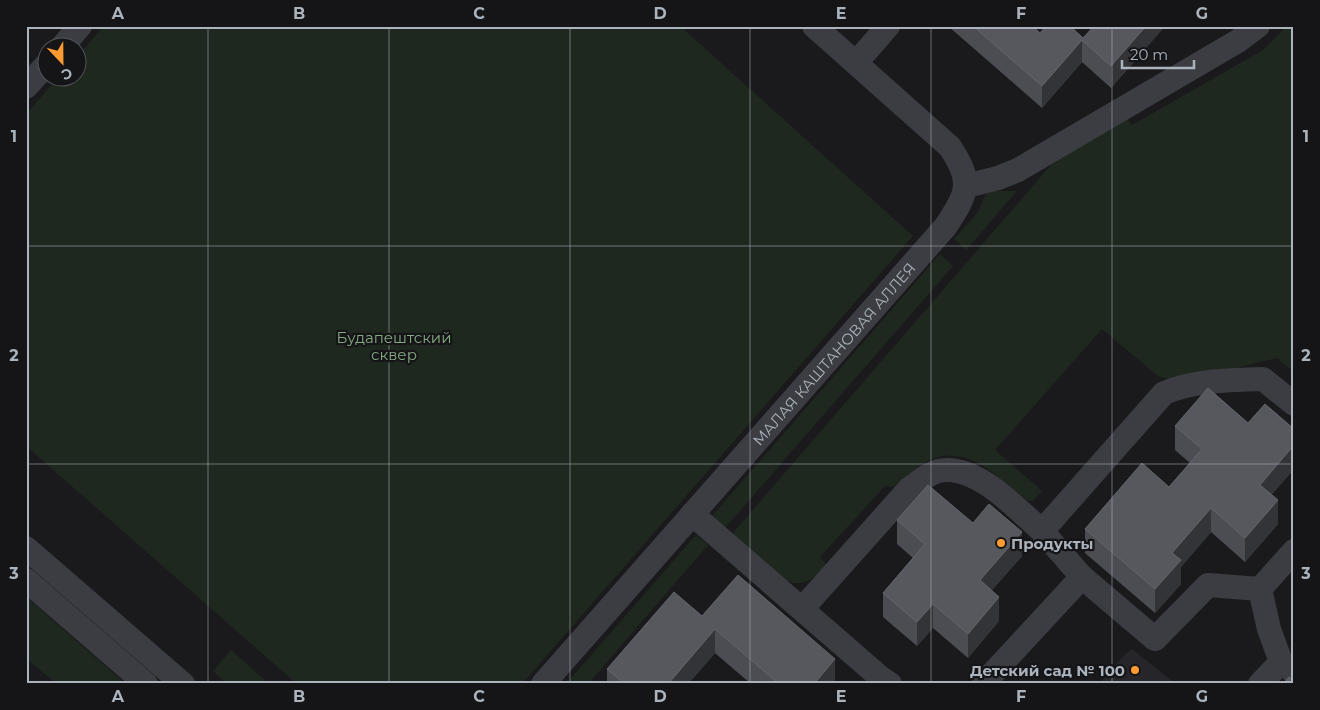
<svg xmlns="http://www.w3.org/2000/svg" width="1320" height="710" font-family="Montserrat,sans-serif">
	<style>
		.built { fill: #26262a }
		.green { fill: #1f281f }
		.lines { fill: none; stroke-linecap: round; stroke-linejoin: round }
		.minor { stroke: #3b3d42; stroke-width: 24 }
		.wall { fill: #4b4d52 }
		.shaded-wall { fill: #333438 }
		.building { fill: #56585e; stroke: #63666c }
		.grid { fill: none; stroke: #abb3bd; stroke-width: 1; stroke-opacity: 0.55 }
		.poi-dot { fill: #ff9b30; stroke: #151518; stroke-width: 2 }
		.labels { text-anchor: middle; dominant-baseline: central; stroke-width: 4.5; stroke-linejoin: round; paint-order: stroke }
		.park-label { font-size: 15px; fill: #84aa81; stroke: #151518 }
		.street-label { font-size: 15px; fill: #abb3bd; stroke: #151518 }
		.poi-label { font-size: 15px; font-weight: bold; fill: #abb3bd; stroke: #151518; text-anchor: start }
		.neatline { fill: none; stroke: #abb3bd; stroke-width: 2 }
		.grid-label { font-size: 16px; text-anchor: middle; font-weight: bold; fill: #abb3bd }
	</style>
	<rect width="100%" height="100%" fill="#1a1a1d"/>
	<path class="built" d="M1132,649L1176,684H1099L1123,656Z"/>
	<g class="green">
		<path d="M104,26H680L913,236L522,684H297L26,446V114L58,78H78V56Z"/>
		<path d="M1287,26H1294V372L1277,358L1219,372L1172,380L1158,376L1102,329L995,450L1042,491L1032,501H1028C998,478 965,439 924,463C913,470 903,479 893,487L885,486L820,557L827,565C819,574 807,585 794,583C778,580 746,545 732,534L1057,158L1126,118L1132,125L1263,50Z"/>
		<path d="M987,191H1017L966,250L954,239L978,212Z"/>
		<path d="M940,254L953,266L725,528L712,516Z"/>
		<path d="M696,535L708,545L588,684H566Z"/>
		<path d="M26,597L126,684H57L26,658Z"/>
		<path d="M231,650L269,684H227L213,671Z"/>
	</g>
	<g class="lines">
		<g class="minor">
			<path d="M61,48L80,26"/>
			<path d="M856,63L888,26"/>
			<path d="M26,87L48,63"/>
			<path d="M966,186L998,178L1018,170L1238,41L1258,26"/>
			<path d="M692,514L881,678L890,684"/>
			<path d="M26,548L183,684"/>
			<path d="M1082,577L1155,639L1208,585L1260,589L1294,551"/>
			<path d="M26,580L146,684"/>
			<path d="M1260,589L1269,629L1281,662L1294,672"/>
			<path d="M802,609L909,489C920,481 932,470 946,470C981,469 1018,510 1042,531L1164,393C1196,380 1229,380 1263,379L1294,404"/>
			<path id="s1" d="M543,684L946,226C968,192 973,182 950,147L814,26"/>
			<path d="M983,684L1082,577L1042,531"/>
			<path d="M1260,684L1281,662"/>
		</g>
	</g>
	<g class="wall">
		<path d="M948,26H1032L1040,33L1083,38L1165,26L1111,88L1082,62L1042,108Z"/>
		<path d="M1248,423L1294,429V469L1271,495L1278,524L1245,562L1211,532L1181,567V584L1155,613L1085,553V529L1169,487L1190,463L1175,450V426Z"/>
		<path d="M897,520L973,523L1022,556L992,590L999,621L968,658L933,628L917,646L883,617V593L913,558L897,544Z"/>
		<path d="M702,616L835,683L834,684H751L715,653L688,684H607V669Z"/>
	</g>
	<g class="shaded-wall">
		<path d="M1146,26H1165L1111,88V66Z"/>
		<path d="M1082,40V62L1042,108V86Z"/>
		<path d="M1294,445V469L1260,508V485Z"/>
		<path d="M1278,500V524L1245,562V538Z"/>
		<path d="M1211,508V532L1181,567V584L1155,613V589L1172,553Z"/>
		<path d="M1022,532V556L980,604V580Z"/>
		<path d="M999,597V621L968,658V634Z"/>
		<path d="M933,604V628L917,646V622Z"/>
		<path d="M715,629V653L688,684H668Z"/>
		<path d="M835,659V683L834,684H814Z"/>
	</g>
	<g class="building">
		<path d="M973,26H1032L1040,33L1046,26H1070L1083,38L1094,26H1146L1111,66L1082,40L1042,86Z"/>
		<path d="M1208,388L1248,423L1265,404L1294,429V445L1260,485L1278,500L1245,538L1211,508L1172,553L1181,560L1155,589L1085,529L1142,463L1169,487L1202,449L1175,426Z"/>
		<path d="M928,485L973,523L989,504L1022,532L980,580L999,597L968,634L933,604L917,622L883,593L925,544L897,520Z"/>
		<path d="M738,575L835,659L814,684H779L715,629L668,684H625L607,669L674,592L702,616Z"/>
		<path d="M1289,677L1294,681V684H1283Z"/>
	</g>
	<path class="grid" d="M208,26V684M389,26V684M570,26V684M750,26V684M931,26V684M1112,26V684M26,246H1294M26,464H1294"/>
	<g class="poi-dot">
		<circle cx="1001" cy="543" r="5"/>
		<circle cx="1135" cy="670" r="5"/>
	</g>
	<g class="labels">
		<g class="park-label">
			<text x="394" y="337">Будапештский<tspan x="394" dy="17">сквер</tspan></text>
		</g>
		<g class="street-label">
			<text stroke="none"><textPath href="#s1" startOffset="440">МАЛАЯ КАШТАНОВАЯ АЛЛЕЯ</textPath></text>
		</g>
		<g class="poi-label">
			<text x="1011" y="543">Продукты</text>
			<text x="1125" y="670" text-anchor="end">Детский сад № 100</text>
		</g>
	</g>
	<rect width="1320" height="710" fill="none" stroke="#151518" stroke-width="55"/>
	<g transform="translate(62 62) rotate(158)"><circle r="24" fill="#151518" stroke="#51545a"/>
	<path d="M0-4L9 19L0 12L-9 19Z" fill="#ff9b30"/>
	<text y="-8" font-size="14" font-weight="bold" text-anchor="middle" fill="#abb3bd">С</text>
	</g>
	<path d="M1122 60v8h72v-8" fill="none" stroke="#abb3bd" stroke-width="2.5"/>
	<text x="1130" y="60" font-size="15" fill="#abb3bd" stroke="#151518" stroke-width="4" paint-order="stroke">20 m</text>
	<rect x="28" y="28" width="1264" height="654" class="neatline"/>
	<g class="grid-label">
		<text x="118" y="19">A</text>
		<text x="299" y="19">B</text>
		<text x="479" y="19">C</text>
		<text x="660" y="19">D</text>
		<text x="841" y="19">E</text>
		<text x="1021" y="19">F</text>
		<text x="1202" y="19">G</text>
		<text x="14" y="142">1</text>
		<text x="1306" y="142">1</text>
		<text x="14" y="361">2</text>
		<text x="1306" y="361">2</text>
		<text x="14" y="579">3</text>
		<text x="1306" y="579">3</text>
		<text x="118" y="702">A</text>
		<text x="299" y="702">B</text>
		<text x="479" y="702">C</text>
		<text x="660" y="702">D</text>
		<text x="841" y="702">E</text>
		<text x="1021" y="702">F</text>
		<text x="1202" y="702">G</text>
	</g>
</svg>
